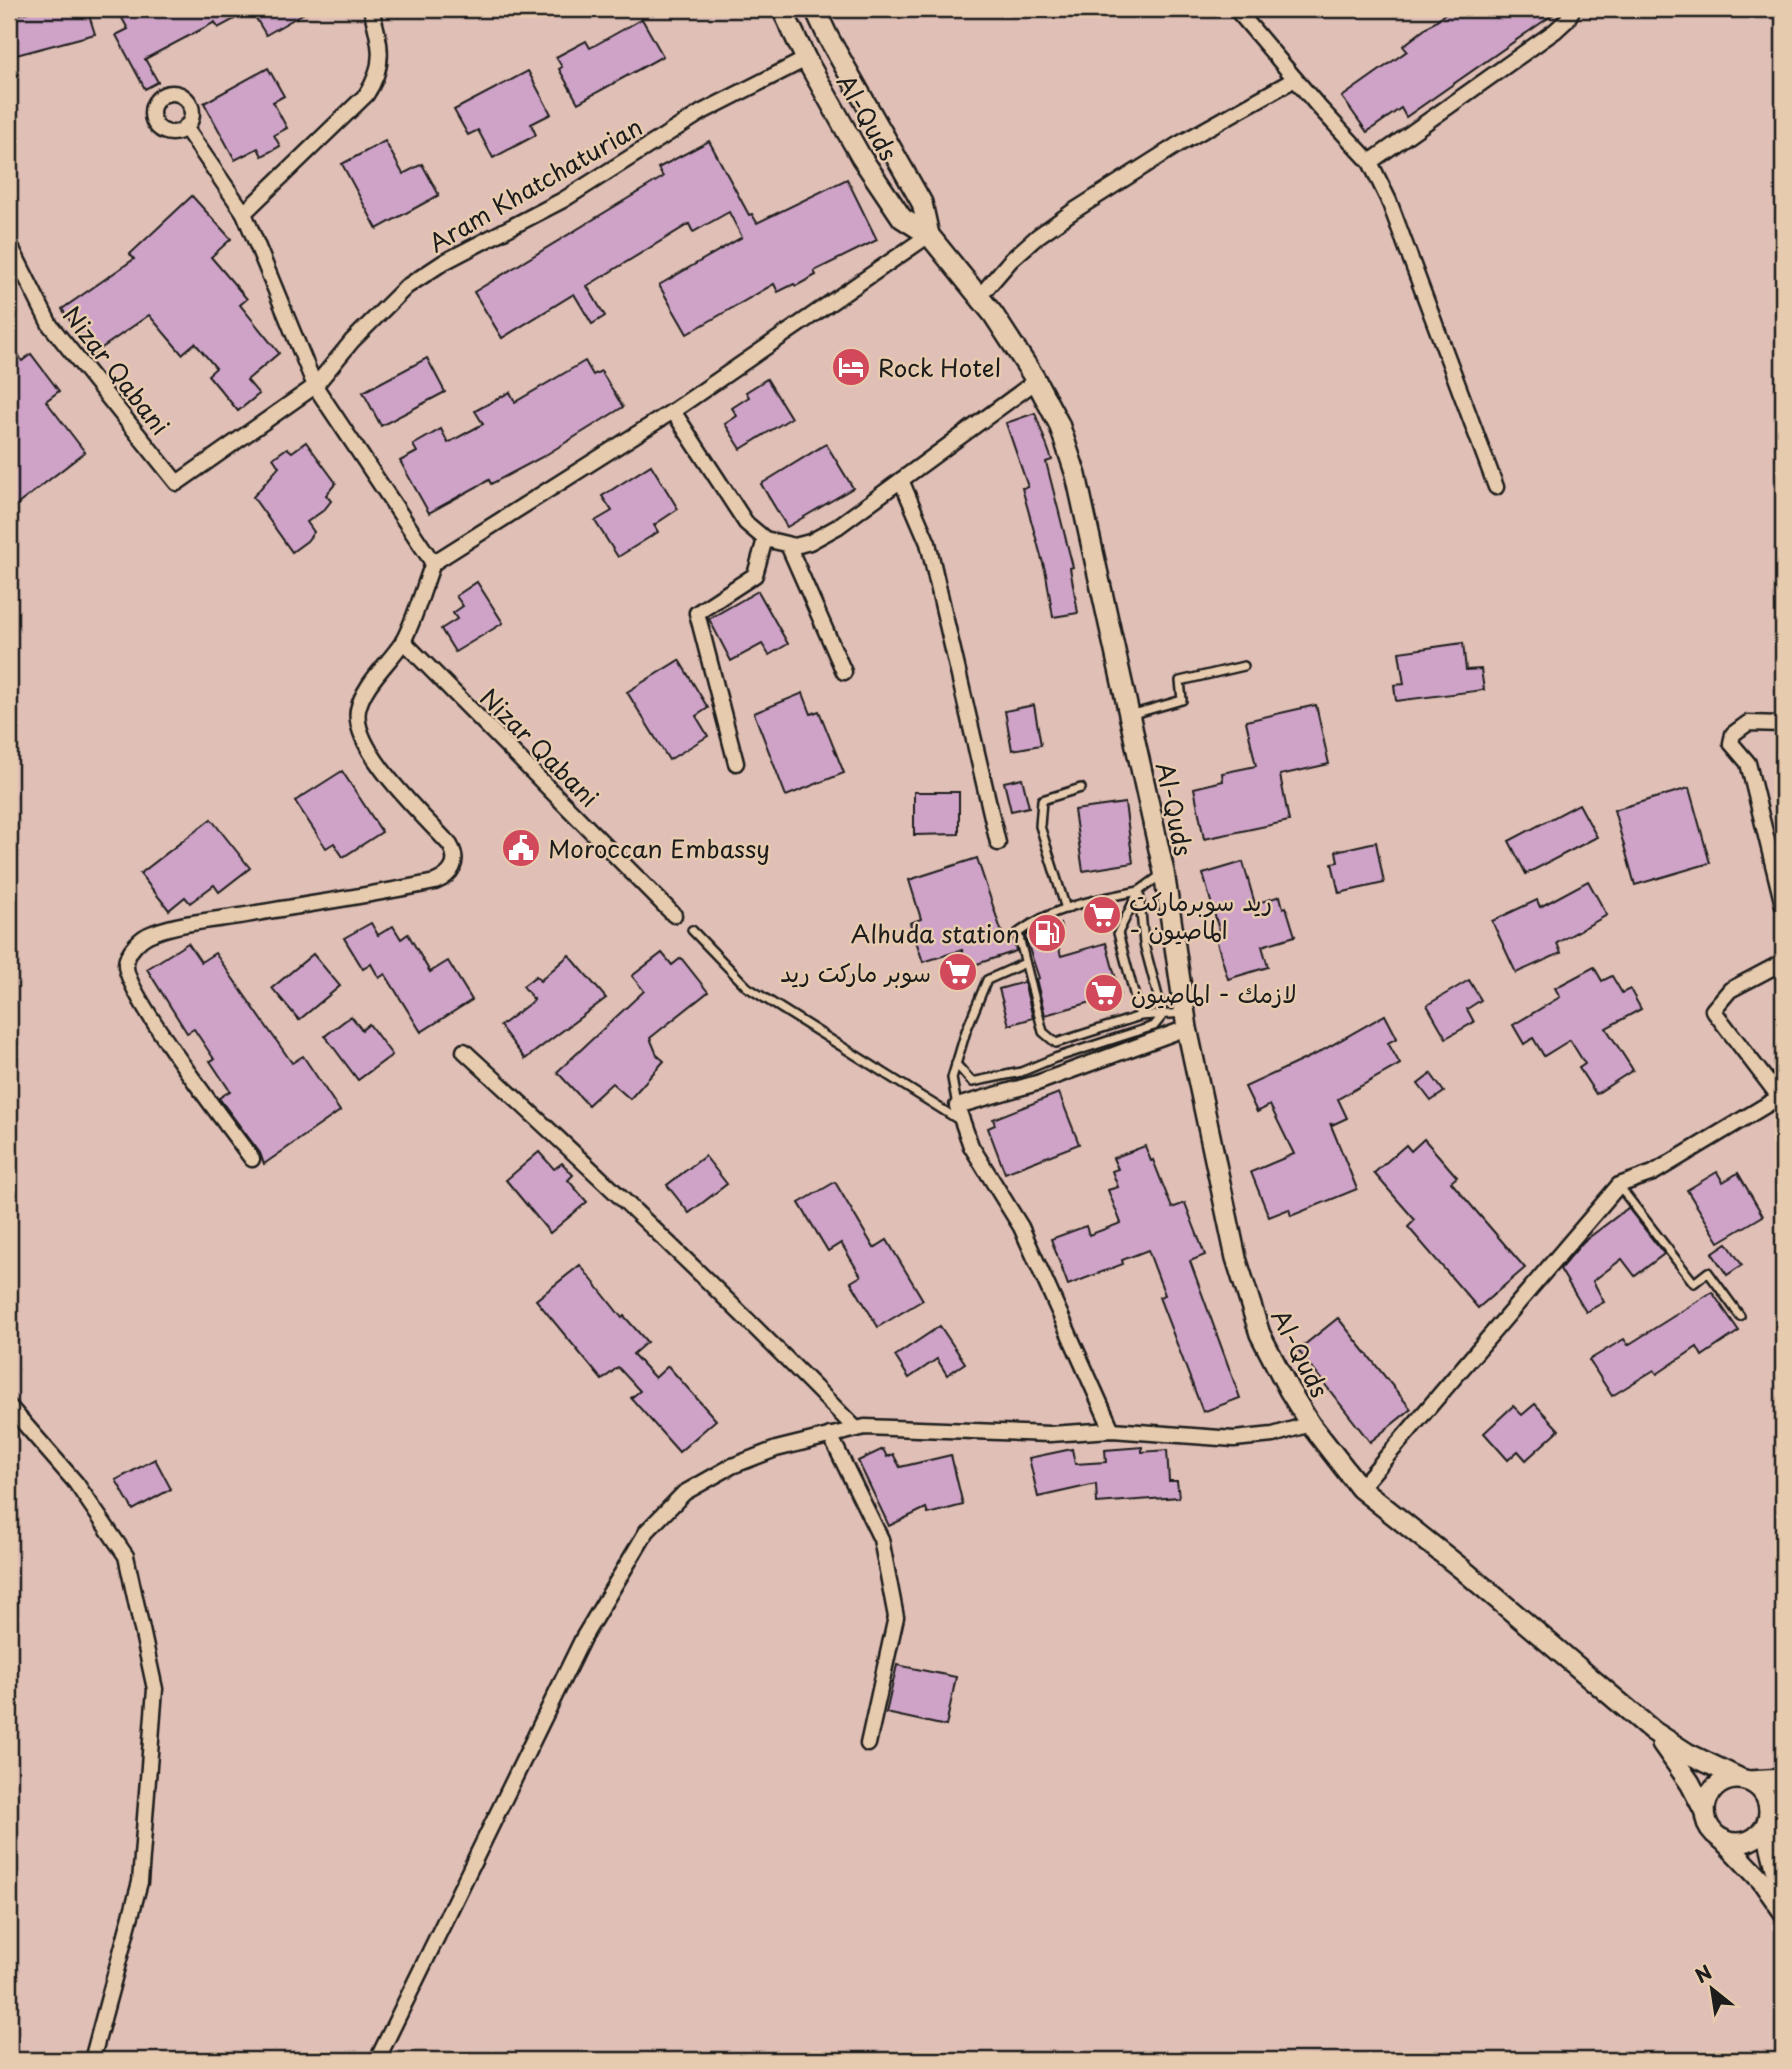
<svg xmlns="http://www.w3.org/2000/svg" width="1792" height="2069" font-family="'Playpen Sans','Playpen Sans Arabic',sans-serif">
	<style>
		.building { fill: #cea3c7; stroke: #1c1c1c; stroke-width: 2 }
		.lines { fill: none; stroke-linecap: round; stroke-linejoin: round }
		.service-casing { stroke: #1c1c1c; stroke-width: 12 }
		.minor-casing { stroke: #1c1c1c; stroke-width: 19 }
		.tertiary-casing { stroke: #1c1c1c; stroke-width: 24 }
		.service { stroke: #e7cbae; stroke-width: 7 }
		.minor { stroke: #e7cbae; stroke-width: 14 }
		.tertiary { stroke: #e7cbae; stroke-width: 19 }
		.labels { text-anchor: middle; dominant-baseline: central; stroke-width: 5; stroke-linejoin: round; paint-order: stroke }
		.street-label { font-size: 24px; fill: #1c1c1c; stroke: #e7cbae }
		.poi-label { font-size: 24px; fill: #1c1c1c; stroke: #e7cbae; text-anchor: start }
	</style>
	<rect width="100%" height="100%" fill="#e0bfb6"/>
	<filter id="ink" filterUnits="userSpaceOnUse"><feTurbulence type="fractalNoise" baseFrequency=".0143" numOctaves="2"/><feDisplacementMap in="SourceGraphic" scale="14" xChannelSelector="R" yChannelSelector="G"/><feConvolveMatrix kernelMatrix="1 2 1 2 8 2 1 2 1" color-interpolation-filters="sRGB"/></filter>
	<g filter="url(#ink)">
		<g class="building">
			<path d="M27,9H87L95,34L9,57V17L28,12Z"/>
			<path d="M117,9H311L266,35L251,10L218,28L215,22L145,59L158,82L145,89L116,35L128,29Z"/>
			<path d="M1451,9H1561L1406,117L1401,108L1367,132L1342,97L1407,51L1403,46Z"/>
			<path d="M642,19L663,56L578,103L559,69L562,67L556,57L586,41L590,48Z"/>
			<path d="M268,68L284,96L273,102L287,128L274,135L280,146L262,156L258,148L235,160L204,103Z"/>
			<path d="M528,71L551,114L531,124L536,135L493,158L478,130L468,135L454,110Z"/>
			<path d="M385,141L403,174L422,164L439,195L377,229L342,164Z"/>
			<path d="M709,141L749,215L752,214L757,223L847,179L877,240L814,271L816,275L796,286L794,284L778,292L774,284L687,334L659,285L742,237L729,212L693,232L689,224L587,286L605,316L592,324L574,294L502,338L474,292L663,177L658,168Z"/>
			<path d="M192,196L231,239L211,257L247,299L240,305L279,353L247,380L259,394L238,411L208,375L216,368L195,343L182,354L149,315L93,354L62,309L134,259L130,254Z"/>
			<path d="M9,338L22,361L31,354L59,391L46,401L85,452L9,511Z"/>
			<path d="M427,358L445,392L381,426L363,392Z"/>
			<path d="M585,361L593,375L601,371L623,407L544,456L491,484L489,480L429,513L400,461L417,452L413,445L441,429L448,443L483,424L475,411L510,392L515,402Z"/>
			<path d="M767,379L791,418L741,449L725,424L737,416L732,408L749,397L746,392Z"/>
			<path d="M1035,413L1052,460L1046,462L1073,567L1070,568L1078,613L1053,617L1046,574L1022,488L1028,487L1006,423Z"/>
			<path d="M306,442L336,483L326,495L331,501L324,510L307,522L314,532L307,541L292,552L253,497L279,467L273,458L287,448L292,452Z"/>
			<path d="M826,444L853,488L787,527L761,484Z"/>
			<path d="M651,465L678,509L654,525L658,532L618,557L595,521L612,511L602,496Z"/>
			<path d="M477,582L503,623L455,652L441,629L457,619L453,613L463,606L456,596Z"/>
			<path d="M758,591L788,644L769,655L762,644L731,661L709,619Z"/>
			<path d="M1463,643L1466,670L1481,669L1484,690L1396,701L1394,685L1404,684L1399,652Z"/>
			<path d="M679,660L708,708L696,716L708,736L669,760L627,692Z"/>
			<path d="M803,693L811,714L819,711L844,773L786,796L754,713Z"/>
			<path d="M1034,705L1041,745L1012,750L1005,711Z"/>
			<path d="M1316,705L1329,764L1280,775L1289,821L1204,839L1194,788L1223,781L1222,773L1256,766L1246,721Z"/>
			<path d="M342,771L382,832L343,857L334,843L326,848L295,801Z"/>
			<path d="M1022,778L1029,807L1011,811L1004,782Z"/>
			<path d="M1689,788L1710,863L1635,885L1614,810Z"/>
			<path d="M914,792H959V834L914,835Z"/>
			<path d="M1125,803L1133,863L1083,871L1074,810Z"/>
			<path d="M1579,804L1597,837L1526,874L1509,841Z"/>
			<path d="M211,819L250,868L219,892L214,885L190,903L185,897L169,910L140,874Z"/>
			<path d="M1376,842L1384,883L1339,893L1332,863L1338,862L1336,851Z"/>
			<path d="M977,858L1004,939L1013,937L1016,951L968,967L962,950L923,962L910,923L921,919L909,880Z"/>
			<path d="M1243,862L1255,904L1280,896L1283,908L1286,907L1295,936L1262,946L1268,967L1228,979L1214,932L1219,930L1203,874Z"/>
			<path d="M1588,881L1607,915L1557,943L1561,953L1516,973L1492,921L1537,900L1540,907Z"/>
			<path d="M371,923L378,935L393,926L401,939L408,934L430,972L448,961L472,1000L421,1032L385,974L379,978L371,964L363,969L344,938Z"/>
			<path d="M1060,924L1063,935L1056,938L1061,956L1106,943L1120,994L1045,1015L1036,979L1039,978L1025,936L1031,932Z"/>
			<path d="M188,943L201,962L215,953L292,1063L303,1056L340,1111L264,1164L260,1153L219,1098L230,1091L210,1061L214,1059L194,1029L187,1033L147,969Z"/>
			<path d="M662,953L672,965L681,958L708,992L650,1038L657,1055L664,1061L630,1099L612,1083L588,1105L557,1072L644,991L632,976Z"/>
			<path d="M313,954L340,986L299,1020L272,988Z"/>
			<path d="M569,955L606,998L525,1059L500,1026L534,1000L523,986L536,976L540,981Z"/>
			<path d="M1594,967L1602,981L1612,976L1622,993L1630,989L1641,1009L1606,1028L1633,1070L1596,1094L1579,1068L1585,1064L1570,1040L1544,1056L1533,1038L1524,1044L1513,1025L1560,997L1555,988Z"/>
			<path d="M1469,980L1481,1000L1467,1009L1474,1022L1446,1038L1427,1005Z"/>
			<path d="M1024,982L1033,1018L1009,1025L999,989Z"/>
			<path d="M1385,1015L1397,1038L1388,1043L1400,1064L1338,1099L1347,1118L1332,1125L1330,1123L1357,1189L1291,1216L1289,1209L1269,1217L1251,1172L1294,1154L1270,1105L1257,1112L1245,1087L1316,1054Z"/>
			<path d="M351,1016L362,1030L369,1024L392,1055L358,1080L325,1036Z"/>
			<path d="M1431,1074L1444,1092L1431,1101L1418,1084Z"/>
			<path d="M1059,1093L1079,1144L1005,1173L988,1128L995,1125L993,1119Z"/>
			<path d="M1424,1139L1457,1177L1451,1182L1525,1268L1478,1308L1408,1227L1415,1220L1374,1173L1406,1145L1411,1151Z"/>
			<path d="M1145,1146L1151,1161L1153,1160L1172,1208L1185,1203L1205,1255L1190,1261L1240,1398L1203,1412L1159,1297L1165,1295L1148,1250L1122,1260L1123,1264L1068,1285L1051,1239L1086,1226L1089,1235L1121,1223L1108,1190L1118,1187L1112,1171L1118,1169L1113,1158Z"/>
			<path d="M539,1152L554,1169L562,1163L573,1175L568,1180L587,1202L550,1233L506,1180Z"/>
			<path d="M705,1156L727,1184L689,1213L667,1185Z"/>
			<path d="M1717,1172L1723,1182L1738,1173L1763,1216L1719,1242L1687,1190Z"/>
			<path d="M835,1182L874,1248L887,1240L923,1300L878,1327L851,1282L861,1276L841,1243L828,1251L799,1203Z"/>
			<path d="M1628,1208L1664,1254L1635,1276L1622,1259L1593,1281L1604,1302L1586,1312L1560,1269L1583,1242Z"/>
			<path d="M1727,1243L1742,1265L1727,1275L1712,1253Z"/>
			<path d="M580,1265L622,1318L624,1316L647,1342L633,1354L655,1378L668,1366L716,1420L679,1452L631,1398L640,1391L618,1367L602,1380L536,1300Z"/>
			<path d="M1712,1292L1739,1331L1702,1356L1697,1347L1657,1374L1654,1370L1612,1396L1589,1360L1624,1339L1628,1345Z"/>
			<path d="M1338,1318L1411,1409L1370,1442L1298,1350Z"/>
			<path d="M940,1326L965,1363L947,1375L937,1359L909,1378L895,1356Z"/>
			<path d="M1535,1404L1559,1430L1526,1460L1518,1451L1508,1460L1484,1433L1513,1406L1522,1415Z"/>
			<path d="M1142,1447V1452L1167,1450L1169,1481H1177L1179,1497L1097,1503L1096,1484L1038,1497L1029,1458L1072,1449L1075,1464L1106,1462L1105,1450Z"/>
			<path d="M883,1449L887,1457L893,1454L900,1467L951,1455L963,1505L928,1514L926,1508L889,1526L858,1461Z"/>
			<path d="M155,1459L171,1489L133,1510L116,1480Z"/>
			<path d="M897,1665L956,1677L946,1726L886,1713Z"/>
		</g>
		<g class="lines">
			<defs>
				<g id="service">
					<path d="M1130,715L1182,700L1180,681L1244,666"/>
					<path d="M1066,909L1040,826L1042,800L1081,788"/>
					<path d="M692,930L747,987L959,1120"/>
					<path d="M1140,1016L1118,933L1139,891L1161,875"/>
					<path d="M956,1064L972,1082L1021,1072L1055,1058L1154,1026L1163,1015L1144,944L1139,891C1097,899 1052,907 1018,933L1043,1032L1056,1043L1140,1016L1185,1013"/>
					<path d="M957,1106L952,1078L966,1031L987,980L1025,963"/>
					<path d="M1619,1186L1694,1283L1708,1272L1740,1316"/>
				</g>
				<g id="minor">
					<path d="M1236,9L1318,106L1370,162L1389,201L1496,487"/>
					<circle cx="172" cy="113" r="20"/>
					<path d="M185,127L244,213"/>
					<path d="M1370,162L1555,31L1567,20L1573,9"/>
					<path d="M9,243L50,325L177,483L315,386L244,213L366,95C387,64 380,42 371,9"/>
					<path d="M979,297L1011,260L1038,236L1072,212L1179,144L1295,79"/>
					<path d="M673,411L746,523L765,539L795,546L810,542L837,527L1036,381"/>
					<path d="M901,480L928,543L998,843"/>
					<path d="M788,545L844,672"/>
					<path d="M433,563L673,411L929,235"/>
					<path d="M403,641L674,915"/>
					<path d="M1783,724L1748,723L1733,734L1731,743L1748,763L1783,905"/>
					<path d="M736,763L697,613L755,575L765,539"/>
					<path d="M464,1051C598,1174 729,1299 856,1429"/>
					<path d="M1780,1098L1713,1010L1730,990L1783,962"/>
					<path d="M252,1159C230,1129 123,991 126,964C127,951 141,937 153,933C182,922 216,920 246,915C309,904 372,895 435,882C452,875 460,862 450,845C425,817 351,750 358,710C363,685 388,664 402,643C414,623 424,586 433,563L315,386L352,341L406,287L444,262L563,200L702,112L806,59"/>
					<path d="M9,1406L76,1483L126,1556L155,1689L140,1882L92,2060"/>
					<path d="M1112,1430L1021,1227L971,1146L957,1106L1037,1083L1187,1028"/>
					<path d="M830,1435L881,1539L896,1617L868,1744"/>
					<path d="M1360,1488L1619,1185L1653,1173L1783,1095"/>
					<path d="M377,2060L583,1638L647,1531L684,1493L732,1466L776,1449L865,1427L1050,1434L1112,1430L1234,1439L1273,1435L1310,1424"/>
				</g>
				<g id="tertiary">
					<path d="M782,9L806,59L861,157L902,218L929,235L993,314L1034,377L1059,424L1076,475L1164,872L1187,1028L1236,1258L1260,1334L1289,1390L1310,1424L1360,1488L1462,1569L1653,1731L1687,1753L1739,1778"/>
					<path d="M815,9L828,37L922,203L929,235"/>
					<path d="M1662,1743L1690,1783L1705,1812"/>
					<circle cx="1737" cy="1811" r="32"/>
					<path d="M1749,1781L1783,1779"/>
					<path d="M1769,1819L1770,1844L1783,1897"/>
					<path d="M1722,1839L1762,1881L1783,1911"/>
				</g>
			</defs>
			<use href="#service" class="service-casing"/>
			<use href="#minor" class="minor-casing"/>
			<use href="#tertiary" class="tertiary-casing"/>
			<use href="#service" class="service"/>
			<use href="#minor" class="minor"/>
			<use href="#tertiary" class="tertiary"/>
		</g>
	</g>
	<defs>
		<symbol id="hotel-disc" viewBox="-11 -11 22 22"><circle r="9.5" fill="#d1495b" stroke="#e7cbae"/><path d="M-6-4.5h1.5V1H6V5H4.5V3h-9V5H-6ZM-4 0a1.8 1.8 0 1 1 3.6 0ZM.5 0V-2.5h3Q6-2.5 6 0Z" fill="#fff"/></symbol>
		<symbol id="civic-disc" viewBox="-11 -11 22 22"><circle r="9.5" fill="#d1495b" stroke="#e7cbae"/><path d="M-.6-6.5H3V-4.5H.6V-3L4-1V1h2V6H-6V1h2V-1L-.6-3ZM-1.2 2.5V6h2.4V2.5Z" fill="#fff"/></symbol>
		<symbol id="supermarket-disc" viewBox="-11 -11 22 22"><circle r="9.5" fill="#d1495b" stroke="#e7cbae"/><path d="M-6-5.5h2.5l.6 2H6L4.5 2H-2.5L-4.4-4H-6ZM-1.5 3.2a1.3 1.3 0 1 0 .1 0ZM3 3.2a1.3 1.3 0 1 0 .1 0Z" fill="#fff"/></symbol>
		<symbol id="fuel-disc" viewBox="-11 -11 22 22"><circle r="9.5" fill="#d1495b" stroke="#e7cbae"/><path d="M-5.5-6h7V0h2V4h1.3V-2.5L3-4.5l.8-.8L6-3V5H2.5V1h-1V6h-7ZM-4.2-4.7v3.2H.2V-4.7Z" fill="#fff"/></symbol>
	</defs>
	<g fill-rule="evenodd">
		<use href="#hotel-disc" x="829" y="345" width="44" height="44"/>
		<use href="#civic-disc" x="499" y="826" width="44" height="44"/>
		<use href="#supermarket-disc" x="1080" y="893" width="44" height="44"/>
		<use href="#fuel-disc" x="1025" y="911" width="44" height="44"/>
		<use href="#supermarket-disc" x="936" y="950" width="44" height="44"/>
		<use href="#supermarket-disc" x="1082" y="971" width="44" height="44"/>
	</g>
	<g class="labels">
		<g class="street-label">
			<text transform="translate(868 117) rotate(60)">Al-Quds</text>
			<text transform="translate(535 184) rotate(-30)">Aram Khatchaturian</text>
			<text transform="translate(117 370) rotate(52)">Nizar Qabani</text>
			<text transform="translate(540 747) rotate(45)">Nizar Qabani</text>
			<text transform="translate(1175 809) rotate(78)">Al-Quds</text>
			<text transform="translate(1301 1353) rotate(63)">Al-Quds</text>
		</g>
		<g class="poi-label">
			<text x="878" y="367">Rock Hotel</text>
			<text x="548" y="848">Moroccan Embassy</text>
			<text x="1129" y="901">ريد سوبرماركت<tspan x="1129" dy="28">- الماصيون</tspan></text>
			<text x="1020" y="933" text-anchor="end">Alhuda station</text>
			<text x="931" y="972" text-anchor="end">سوبر ماركت ريد</text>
			<text x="1131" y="993">لازمك - الماصيون</text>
		</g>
	</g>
	<rect width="1792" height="2069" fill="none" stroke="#e7cbae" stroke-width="35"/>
	<rect x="18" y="18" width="1757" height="2034" fill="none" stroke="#1c1c1c" stroke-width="2.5" filter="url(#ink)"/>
	<g transform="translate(1712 1989) rotate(330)" stroke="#e7cbae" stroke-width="5" paint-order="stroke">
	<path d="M0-5L12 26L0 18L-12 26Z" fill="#1c1c1c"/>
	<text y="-10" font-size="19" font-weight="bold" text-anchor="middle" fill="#1c1c1c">N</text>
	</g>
</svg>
